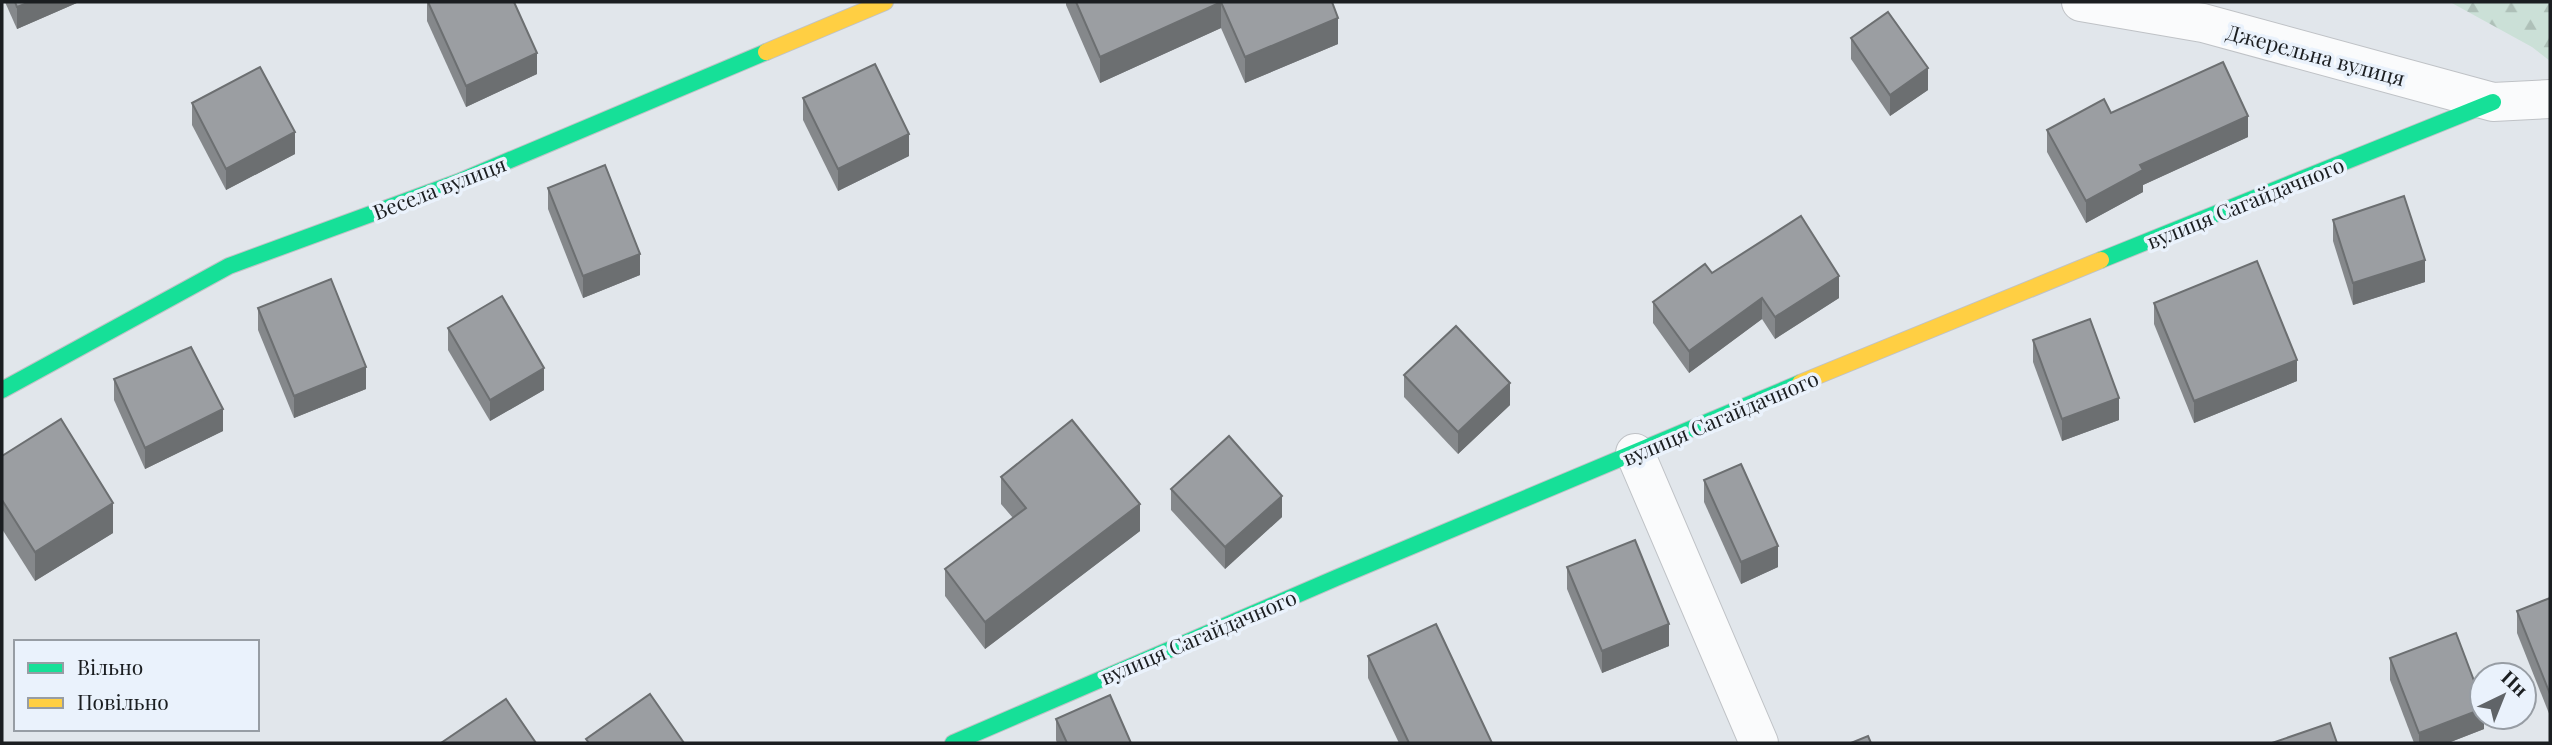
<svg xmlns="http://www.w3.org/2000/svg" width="2552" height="745" font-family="'Playfair Display',serif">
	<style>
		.forest { fill: url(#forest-firs) }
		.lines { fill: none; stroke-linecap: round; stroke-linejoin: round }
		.street-casing { stroke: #bfc2c6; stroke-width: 40 }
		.fast-casing { stroke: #bfc2c6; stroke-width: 18 }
		.slow-casing { stroke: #bfc2c6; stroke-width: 18 }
		.street { stroke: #fafbfc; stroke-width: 38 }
		.fast { stroke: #16e098; stroke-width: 16 }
		.slow { stroke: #ffcf43; stroke-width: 16 }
		.wall { fill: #85888b }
		.shaded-wall { fill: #6c6f71 }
		.building { fill: #9b9ea2; stroke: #6c6f71; stroke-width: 2 }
		.labels { text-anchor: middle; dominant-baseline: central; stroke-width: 7; stroke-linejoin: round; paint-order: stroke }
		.street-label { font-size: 21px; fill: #1b1e21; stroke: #eaf2fc }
	</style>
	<defs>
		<pattern id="forest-firs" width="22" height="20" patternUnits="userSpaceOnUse" patternTransform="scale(1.75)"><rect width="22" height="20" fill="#cbe0d7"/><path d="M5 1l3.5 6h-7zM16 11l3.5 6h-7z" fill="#aec0b8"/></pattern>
	</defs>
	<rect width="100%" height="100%" fill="#e1e6eb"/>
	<path class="forest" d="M2450,2H2550V61L2532,47Z"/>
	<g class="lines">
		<defs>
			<g id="street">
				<path d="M2081,2L2203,23L2493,102L2550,99"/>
				<path d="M1635,453L1759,743"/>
			</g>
			<g id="fast">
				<path d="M2101,260L2493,102"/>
				<path d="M2,390L229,266L458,182L766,52"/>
				<path d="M953,743L1336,578L1800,383"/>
			</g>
			<g id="slow">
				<path d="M766,52L885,2"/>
				<path d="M1800,383L2101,260"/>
			</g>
		</defs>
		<use href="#street" class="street-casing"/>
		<use href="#fast" class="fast-casing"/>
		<use href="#slow" class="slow-casing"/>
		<use href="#street" class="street"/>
		<use href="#fast" class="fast"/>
		<use href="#slow" class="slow"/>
	</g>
	<g class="wall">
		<path d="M5,2H79L17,29Z"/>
		<path d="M427,2H514L537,74L466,107L427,21Z"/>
		<path d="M1066,2H1332L1338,44L1245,83L1221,28L1100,83L1066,5Z"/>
		<path d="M1851,38L1928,90L1890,116L1851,59Z"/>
		<path d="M803,98L909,156L838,191L803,120Z"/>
		<path d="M192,103L295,154L226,190L192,125Z"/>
		<path d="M2111,113L2248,137L2143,185V192L2086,223L2047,152V130Z"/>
		<path d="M548,188L640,275L583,298L548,209Z"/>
		<path d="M2333,220L2425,282L2353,305L2333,241Z"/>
		<path d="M1712,273L1839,298L1775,339L1762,319L1689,373L1653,323V302Z"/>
		<path d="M2154,303L2297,381L2194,423L2154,324Z"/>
		<path d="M258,308L366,389L294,418L258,330Z"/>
		<path d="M448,328L544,390L490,421L448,350Z"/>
		<path d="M2033,340L2119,420L2062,441L2033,362Z"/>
		<path d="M1404,375L1510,405L1458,454L1404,397Z"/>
		<path d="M114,379L223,431L145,469L114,400Z"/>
		<path d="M2,456L113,533L35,581L2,529Z"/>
		<path d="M1001,477L1140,531L985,649L945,596V569L1013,518L1001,504Z"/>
		<path d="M1704,480L1778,567L1741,584L1704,502Z"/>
		<path d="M1171,489L1282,517L1225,569L1171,510Z"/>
		<path d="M1567,567L1669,646L1602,673L1567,589Z"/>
		<path d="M2550,598V716L2517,633V611Z"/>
		<path d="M1368,656L1492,743H1399L1368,678Z"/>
		<path d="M2390,658L2484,717V729L2448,743H2414L2390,680Z"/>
		<path d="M1056,719L1131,743H1057L1056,740Z"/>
	</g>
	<g class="shaded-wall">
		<path d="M30,2H79L17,29V7Z"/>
		<path d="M1221,2V28L1100,83V57Z"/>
		<path d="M1338,18V44L1245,83V57Z"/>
		<path d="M537,53V74L466,107V86Z"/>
		<path d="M1928,68V90L1890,116V95Z"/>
		<path d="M2248,116V137L2143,185V192L2086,223V201L2140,165Z"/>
		<path d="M295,132V154L226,190V169Z"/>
		<path d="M909,134V156L838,191V169Z"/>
		<path d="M640,254V275L583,298V276Z"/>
		<path d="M2425,260V282L2353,305V283Z"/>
		<path d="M1839,276V298L1775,339V317Z"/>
		<path d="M1762,298V319L1689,373V351Z"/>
		<path d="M2297,360V381L2194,423V401Z"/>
		<path d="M366,367V389L294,418V396Z"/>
		<path d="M544,368V390L490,421V400Z"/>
		<path d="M1510,383V405L1458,454V432Z"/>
		<path d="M2119,398V420L2062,441V419Z"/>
		<path d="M223,409V431L145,469V448Z"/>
		<path d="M1282,496V517L1225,569V547Z"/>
		<path d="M113,503V533L35,581V552Z"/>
		<path d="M1140,504V531L985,649V622Z"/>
		<path d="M1778,546V567L1741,584V562Z"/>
		<path d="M1669,624V646L1602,673V651Z"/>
		<path d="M2482,709V717H2484V729L2448,743H2419V733Z"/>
	</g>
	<g class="building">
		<path d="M15,2H30L17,7Z"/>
		<path d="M428,2H514L537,53L466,86Z"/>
		<path d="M1076,2H1332L1338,18L1245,57L1221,2L1100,57Z"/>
		<path d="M1888,12L1928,68L1890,95L1851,38Z"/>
		<path d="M2223,62L2248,116L2140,165L2143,170L2086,201L2047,130L2104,99L2111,113Z"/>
		<path d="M875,64L909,134L838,169L803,98Z"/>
		<path d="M260,67L295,132L226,169L192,103Z"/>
		<path d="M605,165L640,254L583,276L548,188Z"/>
		<path d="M2404,196L2425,260L2353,283L2333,220Z"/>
		<path d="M1801,216L1839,276L1775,317L1762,298L1689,351L1653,302L1705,264L1712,273Z"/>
		<path d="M2257,261L2297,360L2194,401L2154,303Z"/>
		<path d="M331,279L366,367L294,396L258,308Z"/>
		<path d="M502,296L544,368L490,400L448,328Z"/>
		<path d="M2090,319L2119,398L2062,419L2033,340Z"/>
		<path d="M1456,326L1510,383L1458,432L1404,375Z"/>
		<path d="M191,347L223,409L145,448L114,379Z"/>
		<path d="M61,419L113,503L35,552L2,500V456Z"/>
		<path d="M1072,420L1140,504L985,622L945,569L1026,508L1001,477Z"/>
		<path d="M1229,436L1282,496L1225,547L1171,489Z"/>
		<path d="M1741,464L1778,546L1741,562L1704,480Z"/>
		<path d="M1635,540L1669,624L1602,651L1567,567Z"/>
		<path d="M2550,598V694L2517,611Z"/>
		<path d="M1436,624L1492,743H1409L1368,656Z"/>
		<path d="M2456,633L2482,702V709L2419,733L2390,658Z"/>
		<path d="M650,694L684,743H589L586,739Z"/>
		<path d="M1110,695L1131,743H1067L1056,719Z"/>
		<path d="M506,699L536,743H441Z"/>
		<path d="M2330,723L2337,743H2272Z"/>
		<path d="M1868,736L1871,743H1851Z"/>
	</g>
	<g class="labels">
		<g class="street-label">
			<text transform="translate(2316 54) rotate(15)">Джерельна вулиця</text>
			<text transform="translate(439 187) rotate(-21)">Весела вулиця</text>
			<text transform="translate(2245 202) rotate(-22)">вулиця Сагайдачного</text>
			<text transform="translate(1720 417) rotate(-23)">вулиця Сагайдачного</text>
			<text transform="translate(1198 636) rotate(-23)">вулиця Сагайдачного</text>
		</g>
	</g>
	<rect width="2552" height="745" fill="none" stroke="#1b1e21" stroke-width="7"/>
	<rect x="14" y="640" width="245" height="91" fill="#eaf2fc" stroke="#979da4" stroke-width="2"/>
	<rect x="28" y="663" width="35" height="10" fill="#16e098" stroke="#979da4" stroke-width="2"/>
	<text x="77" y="675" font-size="21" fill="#1b1e21">Вільно</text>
	<rect x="28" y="698" width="35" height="10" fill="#ffcf43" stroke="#979da4" stroke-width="2"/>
	<text x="77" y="710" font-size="21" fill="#1b1e21">Повільно</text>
	<g transform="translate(2503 696) rotate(43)"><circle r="33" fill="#eaf2fc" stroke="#979da4" stroke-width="2"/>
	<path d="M0-5L12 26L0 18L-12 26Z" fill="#606468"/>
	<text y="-10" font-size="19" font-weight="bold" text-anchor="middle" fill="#1b1e21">Пн</text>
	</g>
</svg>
